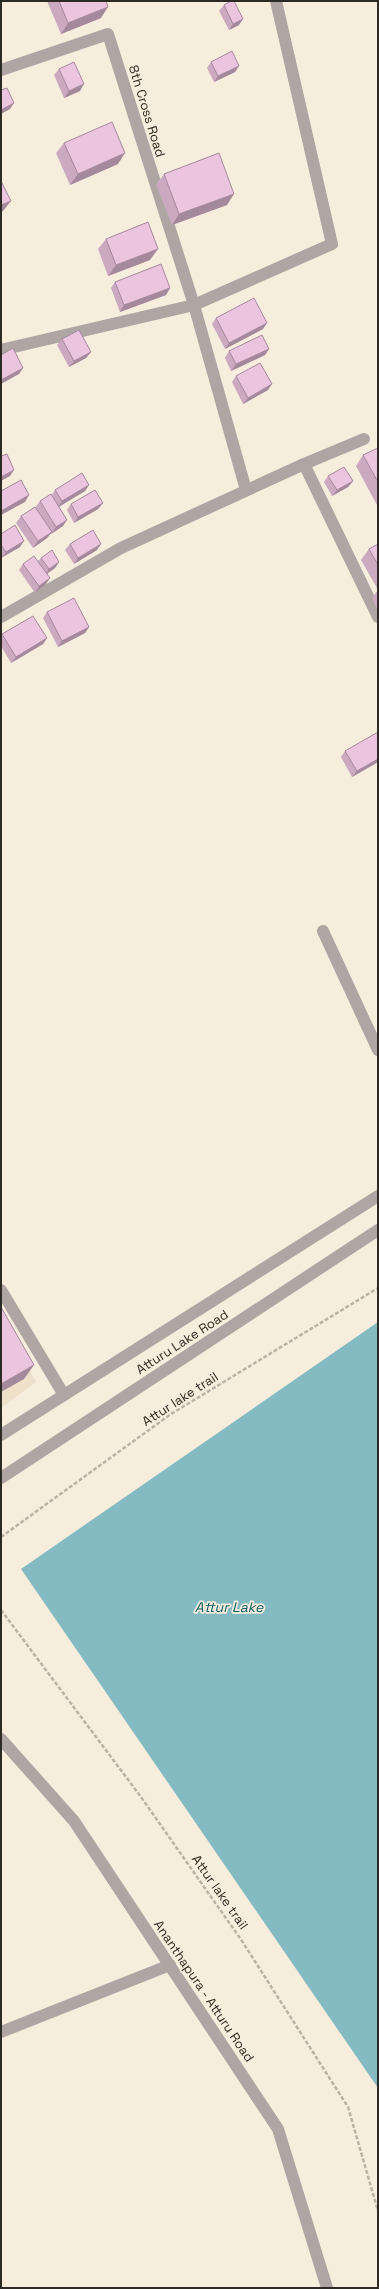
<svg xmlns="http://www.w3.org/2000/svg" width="379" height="2289" font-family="'Space Grotesk',sans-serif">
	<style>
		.built { fill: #eee0c9 }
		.water { fill: #84bbc2 }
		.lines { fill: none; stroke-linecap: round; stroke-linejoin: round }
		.path { stroke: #bab2a5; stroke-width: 2.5; stroke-dasharray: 4 2; stroke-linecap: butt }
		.minor { stroke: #afa6a4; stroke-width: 12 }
		.wall { fill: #caa9c1 }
		.shaded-wall { fill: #a4899d }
		.building { fill: #ebc4e0; stroke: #a4899d }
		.labels { text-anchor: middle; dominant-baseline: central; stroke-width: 3.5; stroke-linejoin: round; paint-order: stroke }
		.street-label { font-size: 13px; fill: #2d2923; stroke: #f7eddd }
		.water-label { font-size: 14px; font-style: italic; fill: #075a61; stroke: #f7eddd }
	</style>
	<rect width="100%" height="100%" fill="#f7eddd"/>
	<path class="built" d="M1,1316L36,1382L1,1408Z"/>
	<path class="water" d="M378,1322V2088L21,1569Z"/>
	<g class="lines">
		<g class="path">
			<path d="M1,1537L171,1414L378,1288"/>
			<path d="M1,1610L141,1797L242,1941L348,2107L378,2211"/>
		</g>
		<g class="minor">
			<path d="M1,70L108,34L194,305L246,490"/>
			<path d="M1,350L194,305L332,244L276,1"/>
			<path d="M304,464L364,439"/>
			<path d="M1,617L121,548L304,464L378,617"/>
			<path d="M323,931L378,1050"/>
			<path d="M1,1290L64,1395"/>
			<path d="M1,1435L378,1196"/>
			<path d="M1,1478L378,1230"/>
			<path d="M1,1739L74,1821L278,2129L327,2288"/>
			<path d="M1,2032L170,1965"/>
		</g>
	</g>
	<g class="wall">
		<path d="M47,1H106L101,18L61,34Z"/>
		<path d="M224,5L239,25L229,30L219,11Z"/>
		<path d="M211,62L239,66L235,72L214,82L207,68Z"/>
		<path d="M59,69L80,91L64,98L54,75Z"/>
		<path d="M64,143L118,164L70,185L56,153Z"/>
		<path d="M164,174L227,205L172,225L156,185Z"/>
		<path d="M106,239L150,260L108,276L98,249Z"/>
		<path d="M115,282L170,288L166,295L120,312L111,288Z"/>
		<path d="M216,318L263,329L225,349L212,324Z"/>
		<path d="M62,339L91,352L86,358L69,367L57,345Z"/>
		<path d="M269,349L265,355L231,371L225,358L229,351Z"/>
		<path d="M236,376L268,390L243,404L232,382Z"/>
		<path d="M378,448V507L356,466L363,455Z"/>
		<path d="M328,476L353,481L348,487L332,496L324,482Z"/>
		<path d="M89,485L85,491L59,507L63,526L51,534V533L47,538L33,548L16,523L21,516L35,508L40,501L52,495L55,490Z"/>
		<path d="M103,503L98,509L74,523L67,510L71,504Z"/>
		<path d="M1,534L20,547L1,558Z"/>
		<path d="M70,544L97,550L74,564L65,550Z"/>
		<path d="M378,544V587L377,588L361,560L369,549Z"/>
		<path d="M41,558L59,562L55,568L47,574L46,584L35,593L19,570L23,564L38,561Z"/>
		<path d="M378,590V612L372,598Z"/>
		<path d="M47,612L89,627L85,633L58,647L43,618Z"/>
		<path d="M2,634L47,638L43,644L11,663L1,646V636Z"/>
		<path d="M345,751L378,762L352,777L341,757Z"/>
	</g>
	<g class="shaded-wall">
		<path d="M108,7L101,18L61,34L68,23Z"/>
		<path d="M243,19L239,25L229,30L233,24Z"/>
		<path d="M239,66L235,72L214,82L218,76Z"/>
		<path d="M84,84L80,91L64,98L69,91Z"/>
		<path d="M14,103L10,109L1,114V110Z"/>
		<path d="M125,153L118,164L70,185L78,174Z"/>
		<path d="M234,194L227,205L172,225L179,214Z"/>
		<path d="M11,201L3,211L1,213V205Z"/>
		<path d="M158,249L150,260L108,276L116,265Z"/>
		<path d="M170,288L166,295L120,312L124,305Z"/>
		<path d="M267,323L263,329L225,349L229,343Z"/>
		<path d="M269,349L265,355L231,371L236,364Z"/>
		<path d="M91,352L86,358L69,367L74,361Z"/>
		<path d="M23,368L19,374L1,384V380Z"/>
		<path d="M272,384L268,390L243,404L248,398Z"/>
		<path d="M14,470L10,476L1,481V477Z"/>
		<path d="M353,481L348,487L332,496L337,490Z"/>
		<path d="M89,485L85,491L58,507L62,501Z"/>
		<path d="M29,495L25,502L1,515V511Z"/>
		<path d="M103,503L98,509L74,523L78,517Z"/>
		<path d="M67,520L63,526L51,534L56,527Z"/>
		<path d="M52,532L47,538L33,548L38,541Z"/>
		<path d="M24,541L20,547L1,558L6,552Z"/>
		<path d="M101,544L97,550L74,564L78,558Z"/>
		<path d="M59,562L55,568L45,575L49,569Z"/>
		<path d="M50,578L46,584L35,593L39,586Z"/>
		<path d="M89,627L85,633L58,647L62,641Z"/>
		<path d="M47,638L43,644L11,663L16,657Z"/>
		<path d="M378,759V762L352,777L357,771Z"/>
		<path d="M34,1365L24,1379L1,1392V1384Z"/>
	</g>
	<g class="building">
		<path d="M59,1H106L108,7L68,23Z"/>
		<path d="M231,1H234L243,19L233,24L224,5Z"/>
		<path d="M232,51L239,66L218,76L211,62Z"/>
		<path d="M74,62L84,84L69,91L59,69Z"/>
		<path d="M7,88L14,103L1,110V90Z"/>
		<path d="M112,122L125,153L78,174L64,143Z"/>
		<path d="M219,153L234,194L179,214L164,174Z"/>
		<path d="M1,181L11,201L1,205Z"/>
		<path d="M148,222L158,249L116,265L106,239Z"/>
		<path d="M161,264L170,288L124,305L115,282Z"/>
		<path d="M254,298L267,323L229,343L216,318Z"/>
		<path d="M79,330L91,352L74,361L62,339Z"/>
		<path d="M262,335L269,349L236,364L229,351Z"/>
		<path d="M13,348L23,368L1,380V355Z"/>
		<path d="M260,363L272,384L248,398L236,376Z"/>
		<path d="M378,448V482L363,455Z"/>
		<path d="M7,454L14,470L1,477V456Z"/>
		<path d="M344,467L353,481L337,490L328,476Z"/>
		<path d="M82,473L89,485L62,501L55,490Z"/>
		<path d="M21,480L29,495L1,511V491Z"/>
		<path d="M95,490L103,503L78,517L71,504Z"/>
		<path d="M51,494L67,520L56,527L40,501Z"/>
		<path d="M35,507L52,532L38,541L21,516Z"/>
		<path d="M15,525L24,541L6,552L1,545V534Z"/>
		<path d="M93,530L101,544L78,558L70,544Z"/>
		<path d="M378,544V565L369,549Z"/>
		<path d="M52,550L59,562L49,569L41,558Z"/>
		<path d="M34,556L50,578L39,586L23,564Z"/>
		<path d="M74,598L89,627L62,641L47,612Z"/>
		<path d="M33,616L47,638L16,657L2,634Z"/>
		<path d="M378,732V759L357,771L345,751Z"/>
		<path d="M1,1307L34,1365L1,1384Z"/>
	</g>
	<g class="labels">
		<g class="street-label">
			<text transform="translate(147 111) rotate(73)">8th Cross Road</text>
			<text transform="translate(182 1342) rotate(-33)">Atturu Lake Road</text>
			<text transform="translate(180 1399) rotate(-33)">Attur lake trail</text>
			<text transform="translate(220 1892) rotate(55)">Attur lake trail</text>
			<text transform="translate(204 1991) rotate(56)">Ananthapura - Atturu Road</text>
		</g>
		<g class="water-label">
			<text x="229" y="1607">Attur Lake</text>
		</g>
	</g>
	<rect width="379" height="2289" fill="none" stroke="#2d2923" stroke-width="4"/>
</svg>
